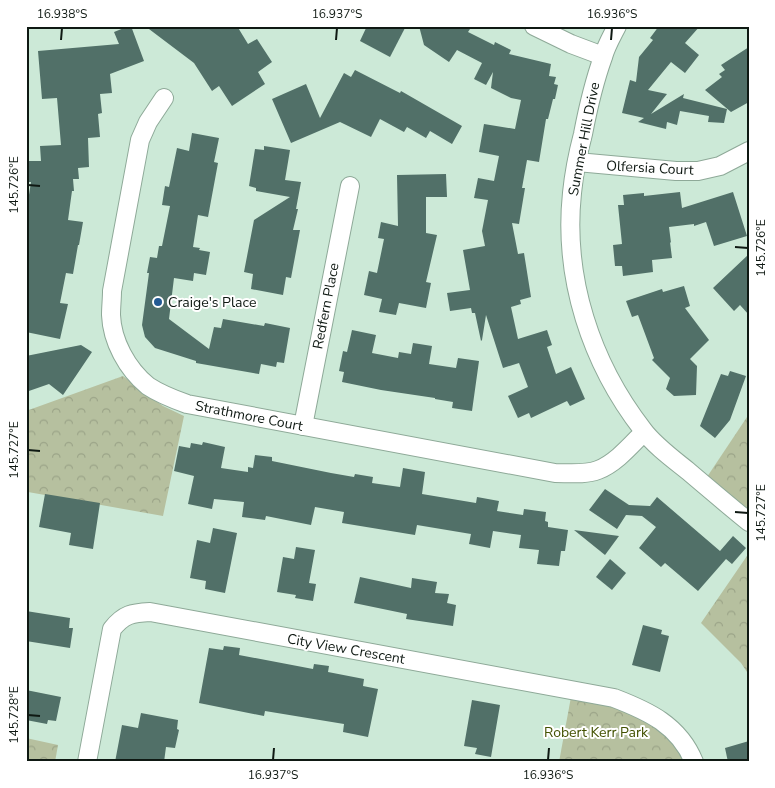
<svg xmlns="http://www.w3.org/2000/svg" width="775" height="788" font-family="'Nunito Sans',sans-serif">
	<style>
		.forest { fill: url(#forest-crowns) }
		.building { fill: #517068 }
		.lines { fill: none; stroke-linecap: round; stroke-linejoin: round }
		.minor-casing { stroke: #8ea998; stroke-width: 20 }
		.minor { stroke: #fff; stroke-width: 18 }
		.ticks { fill: none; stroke: #0f1913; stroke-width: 2 }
		.poi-dot { fill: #245a93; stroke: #fff; stroke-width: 2 }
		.labels { text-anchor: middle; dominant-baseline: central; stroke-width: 4; stroke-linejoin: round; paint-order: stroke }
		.street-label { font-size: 14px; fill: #0f1913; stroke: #fff }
		.poi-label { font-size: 14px; fill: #0f1913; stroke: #fff; text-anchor: start }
		.park-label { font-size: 14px; fill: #425100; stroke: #fff }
		.neatline { fill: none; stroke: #0f1913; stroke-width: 2 }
		.ticks-label { font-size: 12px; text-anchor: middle; fill: #0f1913 }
	</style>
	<defs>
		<pattern id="forest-crowns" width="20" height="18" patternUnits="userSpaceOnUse" patternTransform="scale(1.25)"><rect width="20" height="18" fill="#b6c09f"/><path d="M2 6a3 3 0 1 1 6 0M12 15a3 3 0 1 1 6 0" fill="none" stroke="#9ba488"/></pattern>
	</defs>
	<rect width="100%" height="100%" fill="#cce9d7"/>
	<g class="forest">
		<path d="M123,376L146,394L163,406L184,416L163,516L28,492L26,497V411Z"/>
		<path d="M749,414V522L703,483Z"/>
		<path d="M749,553V675L741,663L701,623Z"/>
		<path d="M571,697L618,705L637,713L670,738L682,755L685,762H559Z"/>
		<path d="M26,738L58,745L55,762H26Z"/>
	</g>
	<g class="building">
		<path d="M129,26H131L144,61L110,74L112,93L100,94L102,113L98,114L100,137L88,138L89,167L78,168L79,179H73L74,191H72L68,220L83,222L79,245H78L73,274L66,273L60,303L68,304L60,339L26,332V214L31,182H26V161H41L40,146L61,145L57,98L42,99L38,51L119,44L114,32Z"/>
		<path d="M145,26H237L248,44L257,39L272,62L258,72L265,84L232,106L219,86L212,91L194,63Z"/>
		<path d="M367,26H406L390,57L360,41Z"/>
		<path d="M419,26H472L468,32L494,45L495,42L511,50L509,54L551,64L549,76L556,77L554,84L558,85L555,99H553L548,119H546L539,162L527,160L522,188H525L519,224L512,223L518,254L524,253L531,297L520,300L521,304L511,307L518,339L547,330L552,345L547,347L556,374L571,367L585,399L570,406L567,401L531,418L529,413L518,418L508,396L528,387L519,363L503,368L486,315L482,340L481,341L475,313H472L471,308L450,311L447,293L470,290L463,250L485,246L482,231L488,200L474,198L478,178L494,181L499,156L479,152L484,124L515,129L521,100L511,98L491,88L493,72L486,85L474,79L482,63L457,50L449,62L424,45Z"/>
		<path d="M659,26H700L685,43L699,55L685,73L671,62L648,90L667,94L651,114L684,94L683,98L727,109L724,123L708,122L709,116L680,111L677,125L667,122L666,129L638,122L644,118L622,113L630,80L636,82L639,57L653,40L650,38Z"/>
		<path d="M749,47V102L731,112L705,90L722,77L719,74L725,70L721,65Z"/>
		<path d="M355,70L400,93L401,91L462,126L452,144L430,131L426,138L407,127L404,132L380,119L371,137L340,122L291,143L272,99L306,84L320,118L344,73L351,77Z"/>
		<path d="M192,133L219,138L214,162L218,163L208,217L198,215L193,247L200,248L199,250L210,252L206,275L194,273L193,281L174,278L169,319L209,349L214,327L221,328L223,319L264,326L265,323L290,328L284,363L277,362L276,367L261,364L259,374L196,363V361L155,348L145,337L142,325L149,273H147L150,257L157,258L159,246H162L170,206L162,205L165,186L169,187L177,148L189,151Z"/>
		<path d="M264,146L290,150L285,180L301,182L296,209H298L293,230H300L291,278L286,277L283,295L251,289L253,274L244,272L254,220L290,197L256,191V188L249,186L255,149L264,150Z"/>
		<path d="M446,174L447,197H426V233L437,235L426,282L431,283L426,308L399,303L396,315L379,312L382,299L364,295L369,271L377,273L384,239L378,238L381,222L398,226L397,175Z"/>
		<path d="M680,192L682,208L733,192L747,236L714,246L706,222L694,226V224L669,227L671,243L670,242L672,258L652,260L653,272L623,276L622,266H615L613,245L622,244L618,205H624L623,195L644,193V196Z"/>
		<path d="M749,254V315L740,305L734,311L713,288Z"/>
		<path d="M684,286L690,306L685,308L709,340L690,359L697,366L696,395L674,396L666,389L670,378L652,360L654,358L638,315L632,317L626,301L662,289L663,292Z"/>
		<path d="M352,330L376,335L372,353L398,358L399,352L411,354L413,343L432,346L429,364L456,368L458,358L479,361L472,411L452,408L453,402L435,399V398L381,390L342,382L344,372L339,371L343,351L347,352Z"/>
		<path d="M81,345L92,352L63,395L49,384L26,392V356Z"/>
		<path d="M730,371L746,376L730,420L715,438L700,426L721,374L728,376Z"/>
		<path d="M203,442L225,447L221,468L248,472V467L253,468L255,455L272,457V461L331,473L354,477L355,474L373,477L372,483L400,487L403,468L425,472L422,494L476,503L477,497L499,501L497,511L523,515L524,509L546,512L545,521L548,522V527L568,530L565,551H561L559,566L537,564L539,550L519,548L521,535L493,531L490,548L469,544L471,534L417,525L415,535L342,523L344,512L315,507L311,525L266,516L265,520L242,517L244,502L214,499L212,509L188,504L194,476L174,471L179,446L190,448L191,443L202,445Z"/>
		<path d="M605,489L629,505L650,506L657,497L720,551L733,536L746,548L732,564L726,559L698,591L665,563L661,567L639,548L656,527L642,516L626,515L617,529L589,510Z"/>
		<path d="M45,494L100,503L93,549L69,545L71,533L39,527Z"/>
		<path d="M213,528L237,533L225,593L205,589L206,581L190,578L197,540L210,543Z"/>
		<path d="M574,530L619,536L605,555Z"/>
		<path d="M296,547L315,550L309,583L316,584L313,601L295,598L296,595L277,592L283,557L294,559Z"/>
		<path d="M610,559L626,573L612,590L596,577Z"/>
		<path d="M360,577L411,588L412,578L437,582L435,593L449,594L447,603L456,605L453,626L406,619L407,614L354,603Z"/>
		<path d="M26,611L70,618L69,628H73L70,648L26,641Z"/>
		<path d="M643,625L662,630L661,634L669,636L660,672L632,665Z"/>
		<path d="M224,646L240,648L239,655L313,669L314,664L329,666L328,672L364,679L363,686L378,689L368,737L343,732L344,724L265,711L264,716L199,703L209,648L223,650Z"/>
		<path d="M26,690L61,697L56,721L48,720L47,724L26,720Z"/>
		<path d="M472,700L500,705L491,757L475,754L477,748L464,746Z"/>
		<path d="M141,713L178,720L177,729L179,730L175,748L166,747L164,762H115L122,725L138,728Z"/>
		<path d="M749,741V762H728L725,748Z"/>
	</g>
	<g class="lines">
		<defs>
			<g id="minor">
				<path d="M534,26L571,44L603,56"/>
				<path d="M617,26C612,36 606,46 603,57C594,82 588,108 583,134C578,153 574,173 572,193C563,278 591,363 643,430C654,445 673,459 688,471C708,488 728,505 749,522"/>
				<path d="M164,98L148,122L140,140L112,291C112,299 111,307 111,315C112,341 127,369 148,386C160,394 173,399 187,404L555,473C569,473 585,475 598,470C616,463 631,445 644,432"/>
				<path d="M577,162L676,171H698L720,166L749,151"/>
				<path d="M303,426L350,186"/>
				<path d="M87,762L112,629C124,614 132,613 150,612L614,698C648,711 679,725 694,762"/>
			</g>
		</defs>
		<use href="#minor" class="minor-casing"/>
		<use href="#minor" class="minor"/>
	</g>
	<path class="ticks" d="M61,40L62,28M336,40L337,28M611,40L612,28M28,185L40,186M735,247L748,248M28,450L40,451M735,512L748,513M28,715L40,716M273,760L274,748M548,760L549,748"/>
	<circle class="poi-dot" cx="158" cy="302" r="5"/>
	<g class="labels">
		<g class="street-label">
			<text transform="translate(584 139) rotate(-79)">Summer Hill Drive</text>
			<text transform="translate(650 168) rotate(3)">Olfersia Court</text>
			<text transform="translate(326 306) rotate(-79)">Redfern Place</text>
			<text transform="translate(249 416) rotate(11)">Strathmore Court</text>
			<text transform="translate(346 649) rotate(10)">City View Crescent</text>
		</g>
		<g class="poi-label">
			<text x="168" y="302">Craige's Place</text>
		</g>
		<g class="park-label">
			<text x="596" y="732">Robert Kerr Park</text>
		</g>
	</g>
	<rect width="775" height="788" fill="none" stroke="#ffffff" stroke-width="55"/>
	<rect x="28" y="28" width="720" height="732" class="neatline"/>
	<g class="ticks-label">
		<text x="62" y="18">16.938°S</text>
		<text x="337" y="18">16.937°S</text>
		<text x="612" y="18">16.936°S</text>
		<text transform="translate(14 185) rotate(-90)" y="4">145.726°E</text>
		<text transform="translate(761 248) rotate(-90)" y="4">145.726°E</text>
		<text transform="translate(14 450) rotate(-90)" y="4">145.727°E</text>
		<text transform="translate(761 513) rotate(-90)" y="4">145.727°E</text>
		<text transform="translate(14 715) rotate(-90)" y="4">145.728°E</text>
		<text x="273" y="779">16.937°S</text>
		<text x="548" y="779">16.936°S</text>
	</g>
</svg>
